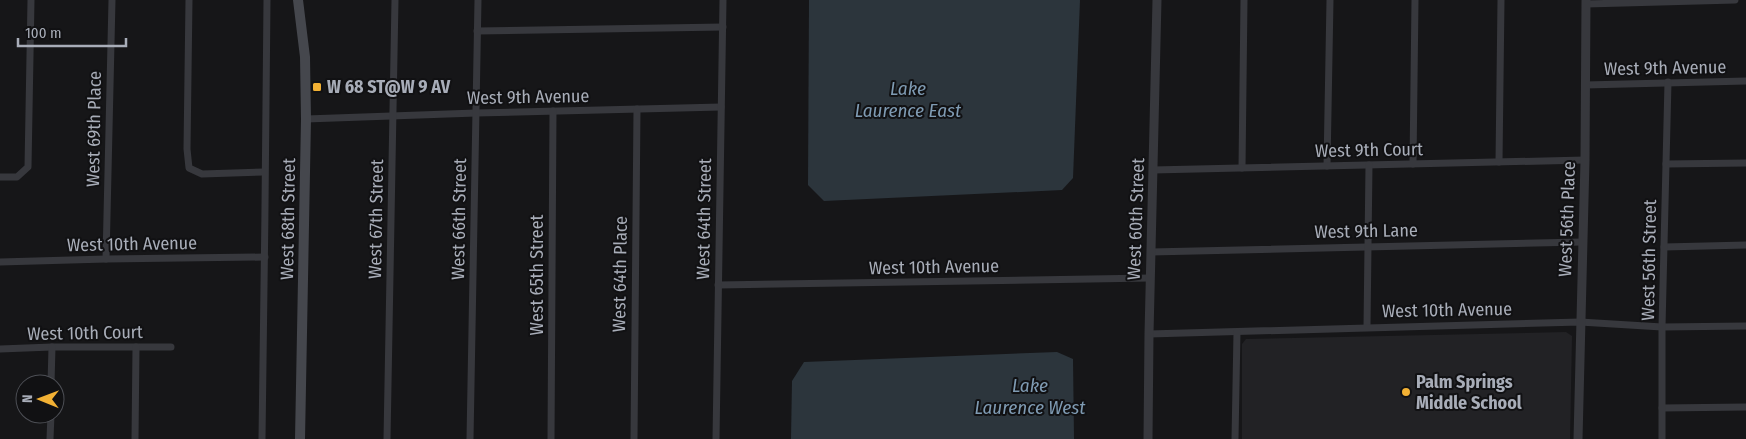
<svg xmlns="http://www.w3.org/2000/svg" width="1746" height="439" font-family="'Fira Sans Condensed',sans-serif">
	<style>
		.built { fill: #222225 }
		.water { fill: #2c353c }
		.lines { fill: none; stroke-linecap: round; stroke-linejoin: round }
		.minor { stroke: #37383d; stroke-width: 7 }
		.tertiary { stroke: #37383d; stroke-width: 9 }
		.secondary { stroke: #45474d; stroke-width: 10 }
		.poi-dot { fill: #f2b134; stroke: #111113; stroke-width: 2 }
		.labels { text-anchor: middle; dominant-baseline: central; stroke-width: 4; stroke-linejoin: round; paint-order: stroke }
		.street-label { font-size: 18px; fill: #a8adb8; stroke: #111113 }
		.poi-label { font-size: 18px; font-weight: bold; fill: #a8adb8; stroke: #111113; text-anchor: start }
		.water-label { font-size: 19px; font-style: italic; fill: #7f9bb3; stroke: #111113 }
	</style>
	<rect width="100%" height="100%" fill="#161618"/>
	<path class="built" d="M1566,332L1572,336L1570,439H1242V344L1246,339Z"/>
	<g class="water">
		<path d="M809,0H1080L1073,178L1062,190L824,201L808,185Z"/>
		<path d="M1057,352L1073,359L1074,439H791L792,381L804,362Z"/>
	</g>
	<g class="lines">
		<g class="minor">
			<path d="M189,0L187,149L189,168L202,174L264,172"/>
			<path d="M1586,4L1735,0"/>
			<path d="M477,31L723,27"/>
			<path d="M1585,85L1746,81"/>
			<path d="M306,119L476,113L721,107"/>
			<path d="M1499,162L1501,0"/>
			<path d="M1413,164L1415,0"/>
			<path d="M1666,164L1746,163"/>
			<path d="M1327,166L1330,0"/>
			<path d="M1242,168L1244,0"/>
			<path d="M1153,170L1585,160"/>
			<path d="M0,177H17L28,167L31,0"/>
			<path d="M1664,247L1746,245"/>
			<path d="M1151,252L1582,242"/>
			<path d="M106,259L112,0"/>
			<path d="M0,262L106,259L265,257"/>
			<path d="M718,285L1150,278"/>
			<path d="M1367,327L1369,165"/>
			<path d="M1149,334L1580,322L1662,327L1746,326"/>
			<path d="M0,349L52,347H171"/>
			<path d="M51,384L52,347"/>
			<path d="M1662,408L1746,407"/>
			<path d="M50,439L51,414"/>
			<path d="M135,439L136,347"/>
			<path d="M262,439C265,293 265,146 267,0"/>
			<path d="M387,439L395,0"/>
			<path d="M470,439L478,0"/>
			<path d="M551,439L553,111"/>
			<path d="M634,439L637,109"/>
			<path d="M716,439L723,0"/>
			<path d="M1235,439L1237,332"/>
			<path d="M1662,439V327L1668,82"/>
		</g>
		<g class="tertiary">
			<path d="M1148,439L1149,334L1157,0"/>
			<path d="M1578,439L1585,160L1586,0"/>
		</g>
		<path class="secondary" d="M298,0L305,57L306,119L300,439"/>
	</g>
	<g class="poi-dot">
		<rect x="312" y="82" width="10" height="10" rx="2.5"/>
		<circle cx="1406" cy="392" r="5"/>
	</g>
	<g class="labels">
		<g class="street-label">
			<text transform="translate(1665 68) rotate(-1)">West 9th Avenue</text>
			<text transform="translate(528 97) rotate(-1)">West 9th Avenue</text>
			<text transform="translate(94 129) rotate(-89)">West 69th Place</text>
			<text transform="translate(1369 150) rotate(-1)">West 9th Court</text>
			<text transform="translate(288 219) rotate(-89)">West 68th Street</text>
			<text transform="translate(376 219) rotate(-89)">West 67th Street</text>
			<text transform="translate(459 219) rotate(-89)">West 66th Street</text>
			<text transform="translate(704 219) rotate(-89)">West 64th Street</text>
			<text transform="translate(1136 219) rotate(-88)">West 60th Street</text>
			<text transform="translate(1567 219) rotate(-88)">West 56th Place</text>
			<text transform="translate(1366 231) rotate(-1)">West 9th Lane</text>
			<text transform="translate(132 244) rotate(-1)">West 10th Avenue</text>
			<text transform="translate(1649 260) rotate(-89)">West 56th Street</text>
			<text transform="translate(934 267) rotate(-1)">West 10th Avenue</text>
			<text transform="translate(620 274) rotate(-89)">West 64th Place</text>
			<text transform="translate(537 275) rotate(-90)">West 65th Street</text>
			<text transform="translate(1447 310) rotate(-1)">West 10th Avenue</text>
			<text transform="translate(85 333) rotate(-1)">West 10th Court</text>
		</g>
		<g class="poi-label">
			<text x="327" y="87">W 68 ST@W 9 AV</text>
			<text x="1416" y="382">Palm Springs<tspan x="1416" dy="21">Middle School</tspan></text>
		</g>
		<g class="water-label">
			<text x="908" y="88">Lake<tspan x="908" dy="22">Laurence East</tspan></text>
			<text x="1030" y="385">Lake<tspan x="1030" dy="22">Laurence West</tspan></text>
		</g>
	</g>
	<g transform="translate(40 399) rotate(271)"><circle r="24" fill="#111113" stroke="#4d4f55"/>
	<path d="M0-4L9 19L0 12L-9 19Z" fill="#f2b134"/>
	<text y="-8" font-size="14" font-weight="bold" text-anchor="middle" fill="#a8adb8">N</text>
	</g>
	<path d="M18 38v8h108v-8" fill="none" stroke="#a8adb8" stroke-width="2.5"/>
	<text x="25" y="38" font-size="15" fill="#a8adb8" stroke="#111113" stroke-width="4" paint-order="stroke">100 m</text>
</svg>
